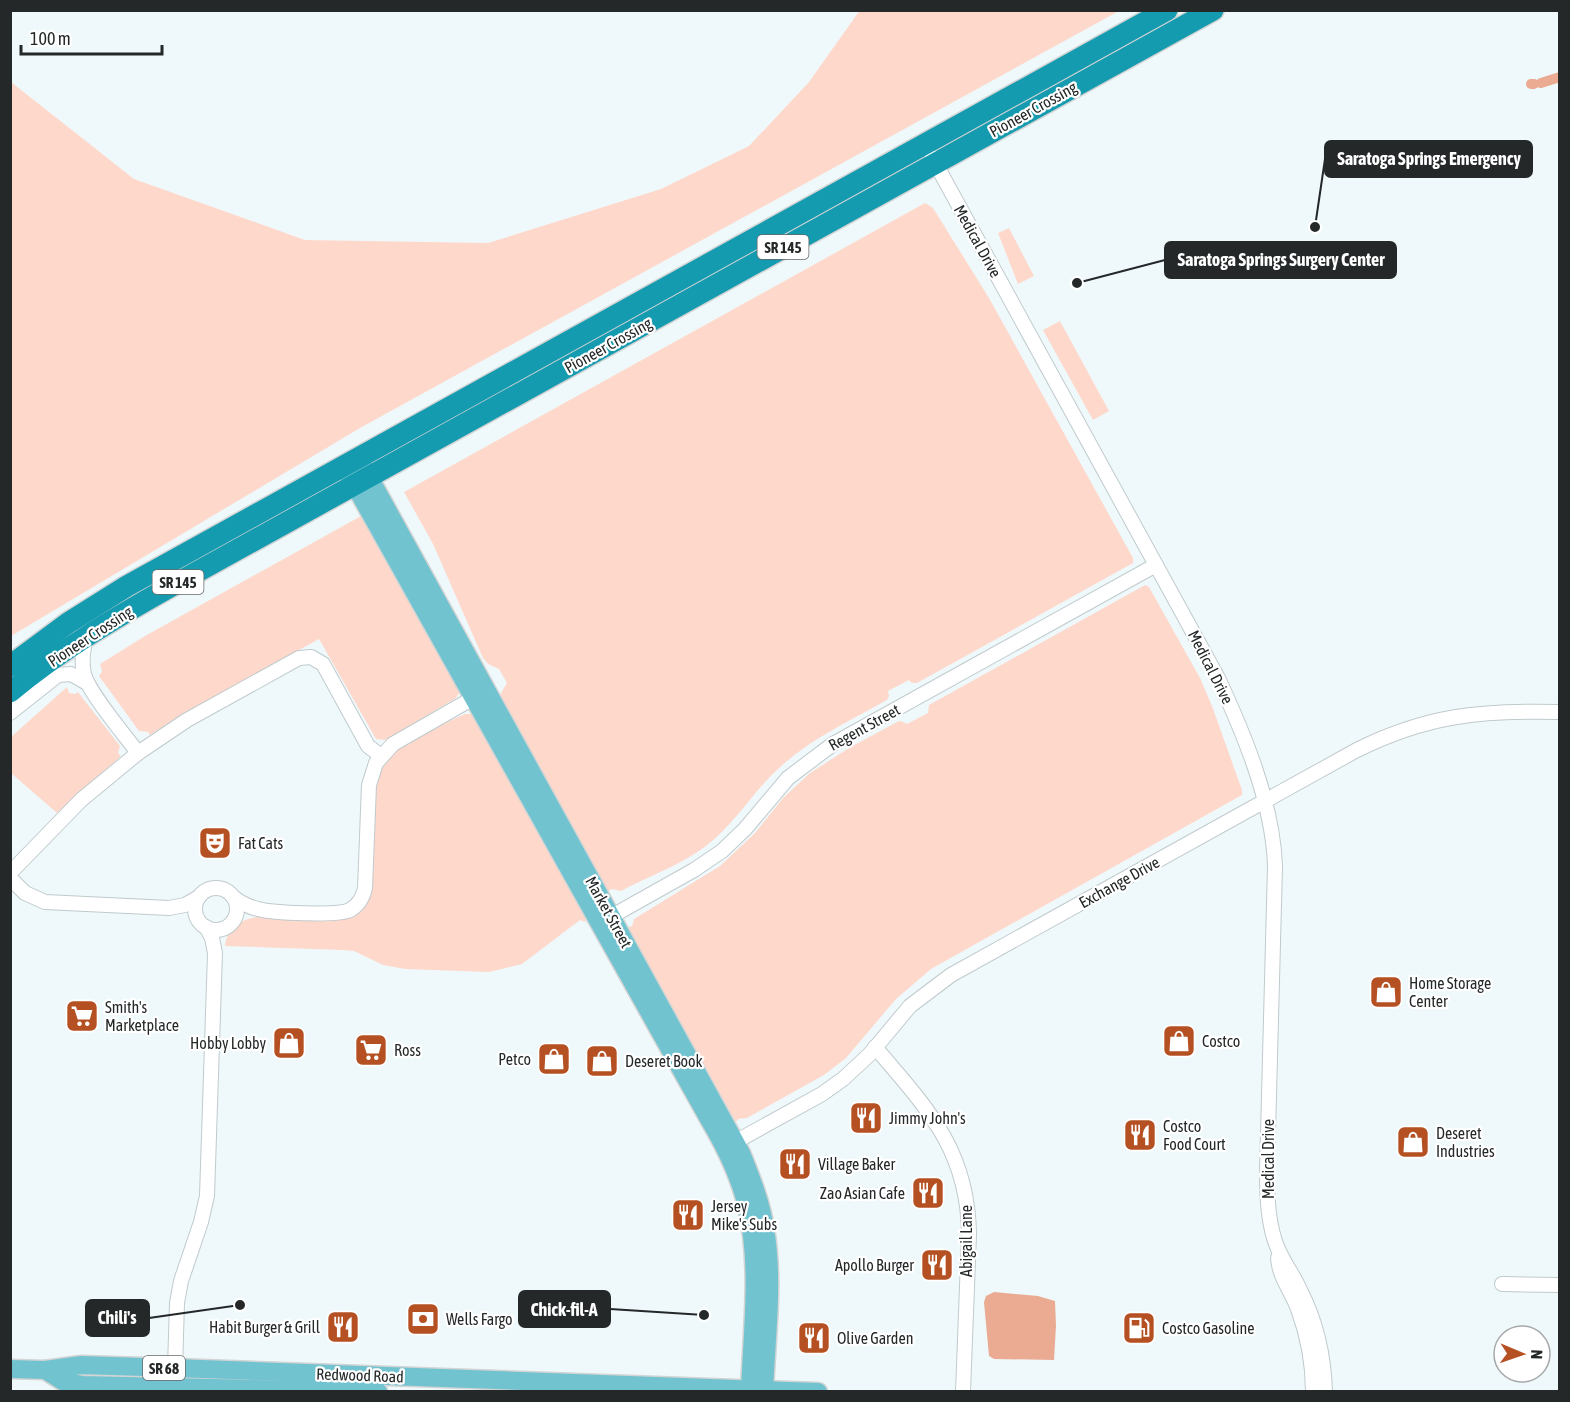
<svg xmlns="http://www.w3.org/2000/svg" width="1570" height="1402" font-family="'Asap Condensed',sans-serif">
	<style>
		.green { fill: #fed9cb }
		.water { fill: #eaab92 }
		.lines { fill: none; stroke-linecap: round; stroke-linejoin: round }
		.canal { stroke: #eaab92; stroke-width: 10 }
		.minor-casing { stroke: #c0cacd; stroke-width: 16 }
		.major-casing { stroke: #d3d4d4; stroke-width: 21 }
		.highway-casing { stroke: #d3d4d4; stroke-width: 24 }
		.minor { stroke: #fff; stroke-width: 14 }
		.major { stroke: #72c3d0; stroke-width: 18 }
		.highway { stroke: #149bb0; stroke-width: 21 }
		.labels { text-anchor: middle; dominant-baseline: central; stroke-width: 4.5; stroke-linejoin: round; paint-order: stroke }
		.shield { fill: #fff; stroke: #666869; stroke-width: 1.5 }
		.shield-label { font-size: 15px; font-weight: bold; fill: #242829 }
		.street-label { font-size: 16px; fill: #242829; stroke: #fff }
		.poi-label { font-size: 16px; fill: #242829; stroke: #fff; text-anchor: start }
		.leader { fill: none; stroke: #242829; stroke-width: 2 }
		.callout-dot { fill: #242829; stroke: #fff; stroke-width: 2 }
		.callout { fill: #242829; stroke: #242829; stroke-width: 2 }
		.callout-label { font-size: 18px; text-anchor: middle; font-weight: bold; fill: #fff }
	</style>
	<rect width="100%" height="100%" fill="#eff9fc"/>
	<g class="green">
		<path d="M860,10L1119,11L360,428L11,636V82L134,179L305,240L488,243L661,189L749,146L809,82Z"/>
		<path d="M925,203L933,208L989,298L1133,558V563L917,683H912L909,680L888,691L889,696L887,700C850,721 810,739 778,769C752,793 735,824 706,846C681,865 649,876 621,891L612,889L607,892L500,700L501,693L507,683L499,669L488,664L483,658L433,544L404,492Z"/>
		<path d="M1009,228L1034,276L1018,284L998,233Z"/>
		<path d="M1060,321L1109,411L1093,420L1043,330Z"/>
		<path d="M361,516L367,522L460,691L456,698L386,740L376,739L319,639L183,714L150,735L148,732L139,731L99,676L102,671L100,664L145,636Z"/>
		<path d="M1145,585L1149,587L1200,678L1212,706L1242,790V795L931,969L896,999L846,1058L824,1075L747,1118L738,1119L736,1122L627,928L632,926L634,919L720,866L755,833L783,798L810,773L849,748L897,722L901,721L907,724L928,713L929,705Z"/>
		<path d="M67,687L69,693L75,694L78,692L120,746L118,753L121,756L57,813L11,773V737Z"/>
		<path d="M465,714H473L587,917L585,922L580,920L522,964L489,972L405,969L383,965L354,951L342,950L225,946C229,910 277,915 304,915C321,915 338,914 356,914L366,906L372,893L375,789L383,763L396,749L428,731Z"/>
	</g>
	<path class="water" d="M994,1292L1038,1296L1055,1301L1056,1326L1054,1360L994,1359L989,1356L984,1302L986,1296Z"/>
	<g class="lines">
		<g class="canal">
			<path d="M1541,83L1560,77"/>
			<path d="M1531,84H1534"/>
		</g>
		<defs>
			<g id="minor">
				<path d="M932,157L1218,678C1244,734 1273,803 1275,866L1267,1172C1267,1197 1268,1226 1278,1249C1284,1263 1294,1276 1300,1290C1317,1323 1324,1355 1325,1392"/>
				<path d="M87,636C83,648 81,661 84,674C89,693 124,734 138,753"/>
				<path d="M10,713L58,675L71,674L87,683"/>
				<path d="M10,873L81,800L138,753L187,720L299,658L311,657L323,664L368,746L381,756"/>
				<path d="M10,878L25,893L45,902L169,908L185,905L199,897"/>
				<circle cx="216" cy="909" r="21"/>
				<path d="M233,897C241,903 249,907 258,909C272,913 339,916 350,910C359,905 363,897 365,888L369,785L376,763L393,744L482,693"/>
				<path d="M605,920L694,870L722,851L745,829L788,778L833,744L1156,565"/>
				<path d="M875,1047C926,1107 968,1149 969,1234L963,1392"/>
				<path d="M726,1147L822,1094L843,1079L870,1054L910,1006L951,975L1355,751C1426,715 1482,710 1560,712"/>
				<path d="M1278,1258C1279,1277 1292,1292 1298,1309C1308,1336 1313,1364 1313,1392"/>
				<path d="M1502,1284L1560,1285"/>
				<path d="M175,1368L177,1303L181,1281L201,1222L207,1196L215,953L212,938L206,927"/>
			</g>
			<g id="major">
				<path d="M363,466L741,1153C751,1178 761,1202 765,1229C774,1280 766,1339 764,1392"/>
				<path d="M348,473L709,1119C725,1146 740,1176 747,1207C761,1266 752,1332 750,1392"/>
				<path d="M10,1369L45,1370L81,1365L175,1368L818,1392"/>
				<path d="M45,1370L64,1382L82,1385L378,1392"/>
			</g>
			<g id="highway">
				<path d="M10,666L68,623L127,586L1167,10"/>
				<path d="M10,692C59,651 113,619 168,588L1213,10"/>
			</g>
		</defs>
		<use href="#minor" class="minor-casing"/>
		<use href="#major" class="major-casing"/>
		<use href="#highway" class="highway-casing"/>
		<use href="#minor" class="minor"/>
		<use href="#major" class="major"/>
		<use href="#highway" class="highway"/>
	</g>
	<defs>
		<symbol id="theatre-square" viewBox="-11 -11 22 22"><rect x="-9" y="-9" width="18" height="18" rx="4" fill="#b55022" stroke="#fff"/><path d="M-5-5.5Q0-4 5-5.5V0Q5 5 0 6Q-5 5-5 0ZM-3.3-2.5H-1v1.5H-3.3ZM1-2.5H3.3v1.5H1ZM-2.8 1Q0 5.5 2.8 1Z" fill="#fff"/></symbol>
		<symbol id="shop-square" viewBox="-11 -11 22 22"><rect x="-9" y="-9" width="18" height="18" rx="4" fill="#b55022" stroke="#fff"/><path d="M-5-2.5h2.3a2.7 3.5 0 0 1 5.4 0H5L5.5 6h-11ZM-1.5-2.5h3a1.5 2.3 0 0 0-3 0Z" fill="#fff"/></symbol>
		<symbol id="supermarket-square" viewBox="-11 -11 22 22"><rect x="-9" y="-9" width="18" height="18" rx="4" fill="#b55022" stroke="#fff"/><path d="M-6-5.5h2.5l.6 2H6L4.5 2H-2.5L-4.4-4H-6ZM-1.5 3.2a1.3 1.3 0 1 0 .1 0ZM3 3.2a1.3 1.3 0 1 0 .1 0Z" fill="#fff"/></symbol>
		<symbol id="restaurant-square" viewBox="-11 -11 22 22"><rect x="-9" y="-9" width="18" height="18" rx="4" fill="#b55022" stroke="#fff"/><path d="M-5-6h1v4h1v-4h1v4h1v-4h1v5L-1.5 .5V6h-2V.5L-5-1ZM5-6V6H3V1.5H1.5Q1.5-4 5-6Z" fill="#fff"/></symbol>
		<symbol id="bank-square" viewBox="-11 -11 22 22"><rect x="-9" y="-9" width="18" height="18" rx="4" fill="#b55022" stroke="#fff"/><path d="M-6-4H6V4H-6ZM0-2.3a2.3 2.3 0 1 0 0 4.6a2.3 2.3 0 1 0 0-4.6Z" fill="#fff"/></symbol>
		<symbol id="fuel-square" viewBox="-11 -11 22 22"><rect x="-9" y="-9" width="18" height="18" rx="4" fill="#b55022" stroke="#fff"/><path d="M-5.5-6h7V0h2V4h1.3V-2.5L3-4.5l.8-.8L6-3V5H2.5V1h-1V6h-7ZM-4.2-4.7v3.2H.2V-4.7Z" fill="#fff"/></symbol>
	</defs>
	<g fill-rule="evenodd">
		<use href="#theatre-square" x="196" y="824" width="38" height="38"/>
		<use href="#shop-square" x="1367" y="973" width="38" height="38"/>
		<use href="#supermarket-square" x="63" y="997" width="38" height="38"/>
		<use href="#shop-square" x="1160" y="1022" width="38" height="38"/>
		<use href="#shop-square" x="270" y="1024" width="38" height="38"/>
		<use href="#supermarket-square" x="352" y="1031" width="38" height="38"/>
		<use href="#shop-square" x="535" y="1040" width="38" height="38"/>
		<use href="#shop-square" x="583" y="1042" width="38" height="38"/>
		<use href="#restaurant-square" x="847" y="1099" width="38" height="38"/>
		<use href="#restaurant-square" x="1121" y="1116" width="38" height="38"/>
		<use href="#shop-square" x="1394" y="1123" width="38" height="38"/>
		<use href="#restaurant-square" x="776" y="1145" width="38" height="38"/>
		<use href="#restaurant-square" x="909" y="1174" width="38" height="38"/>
		<use href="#restaurant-square" x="669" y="1196" width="38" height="38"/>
		<use href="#restaurant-square" x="918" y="1246" width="38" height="38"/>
		<use href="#bank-square" x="404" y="1300" width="38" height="38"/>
		<use href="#restaurant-square" x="324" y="1308" width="38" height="38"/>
		<use href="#fuel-square" x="1120" y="1309" width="38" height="38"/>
		<use href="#restaurant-square" x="795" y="1319" width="38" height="38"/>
	</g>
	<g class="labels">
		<g class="shield">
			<rect x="757.5" y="235" width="51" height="24" rx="4.5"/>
			<rect x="152.5" y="570" width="51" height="24" rx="4.5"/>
			<rect x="143" y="1356" width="42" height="24" rx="4.5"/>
		</g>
		<g class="shield-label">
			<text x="783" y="247">SR 145</text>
			<text x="178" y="582">SR 145</text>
			<text x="164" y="1368">SR 68</text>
		</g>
		<g class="street-label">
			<text transform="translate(1033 109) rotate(-29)">Pioneer Crossing</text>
			<text transform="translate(978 241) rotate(61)">Medical Drive</text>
			<text transform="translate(608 345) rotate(-29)">Pioneer Crossing</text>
			<text transform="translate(90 636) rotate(-33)">Pioneer Crossing</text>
			<text transform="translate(1211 667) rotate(63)">Medical Drive</text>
			<text transform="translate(864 727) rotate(-29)">Regent Street</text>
			<text transform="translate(1119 882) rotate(-29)">Exchange Drive</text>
			<text transform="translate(609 912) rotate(61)">Market Street</text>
			<text transform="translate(1268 1159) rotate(-90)">Medical Drive</text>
			<text transform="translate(966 1241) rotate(-90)">Abigail Lane</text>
			<text transform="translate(360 1375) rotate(2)">Redwood Road</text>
		</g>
		<g class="poi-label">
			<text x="238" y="843">Fat Cats</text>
			<text x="1409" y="983">Home Storage<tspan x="1409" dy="18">Center</tspan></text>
			<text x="105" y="1007">Smith's<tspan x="105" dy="18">Marketplace</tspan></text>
			<text x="1202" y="1041">Costco</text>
			<text x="266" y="1043" text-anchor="end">Hobby Lobby</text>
			<text x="394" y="1050">Ross</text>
			<text x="531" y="1059" text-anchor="end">Petco</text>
			<text x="625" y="1061">Deseret Book</text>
			<text x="889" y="1118">Jimmy John's</text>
			<text x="1163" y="1126">Costco<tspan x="1163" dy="18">Food Court</tspan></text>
			<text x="1436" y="1133">Deseret<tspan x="1436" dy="18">Industries</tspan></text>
			<text x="818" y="1164">Village Baker</text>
			<text x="905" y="1193" text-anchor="end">Zao Asian Cafe</text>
			<text x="711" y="1206">Jersey<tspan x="711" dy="18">Mike's Subs</tspan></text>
			<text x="914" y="1265" text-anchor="end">Apollo Burger</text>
			<text x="446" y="1319">Wells Fargo</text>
			<text x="320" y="1327" text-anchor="end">Habit Burger &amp; Grill</text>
			<text x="1162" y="1328">Costco Gasoline</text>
			<text x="837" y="1338">Olive Garden</text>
		</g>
	</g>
	<path class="leader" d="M1315 227L1325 159M1077 283L1165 260M704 1315L610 1309M240 1305L149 1318"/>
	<g class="callout-dot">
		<circle cx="1315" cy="227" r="6"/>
		<circle cx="1077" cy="283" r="6"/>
		<circle cx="704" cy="1315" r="6"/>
		<circle cx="240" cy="1305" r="6"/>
	</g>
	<g class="callout">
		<rect x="1325" y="141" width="207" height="36" rx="6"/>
		<rect x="1165" y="242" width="231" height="36" rx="6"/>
		<rect x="519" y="1291" width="91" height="36" rx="6"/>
		<rect x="86" y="1300" width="63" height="36" rx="6"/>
	</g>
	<g class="callout-label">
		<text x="1429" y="165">Saratoga Springs Emergency</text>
		<text x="1281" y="266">Saratoga Springs Surgery Center</text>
		<text x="564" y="1316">Chick-fil-A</text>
		<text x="117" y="1324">Chili's</text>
	</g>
	<rect width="1570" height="1402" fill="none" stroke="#242829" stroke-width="24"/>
	<g transform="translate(1522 1354) rotate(92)"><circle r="28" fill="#ffffff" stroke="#a7a9a9" stroke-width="1.5"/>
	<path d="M0-4.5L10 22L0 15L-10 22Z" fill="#b55022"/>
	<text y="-9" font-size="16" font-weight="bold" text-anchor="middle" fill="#242829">N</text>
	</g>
	<path d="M21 45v9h141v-9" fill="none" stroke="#242829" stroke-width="3"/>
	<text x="30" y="45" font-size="18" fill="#242829" stroke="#ffffff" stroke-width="4.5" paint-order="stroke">100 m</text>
</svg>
